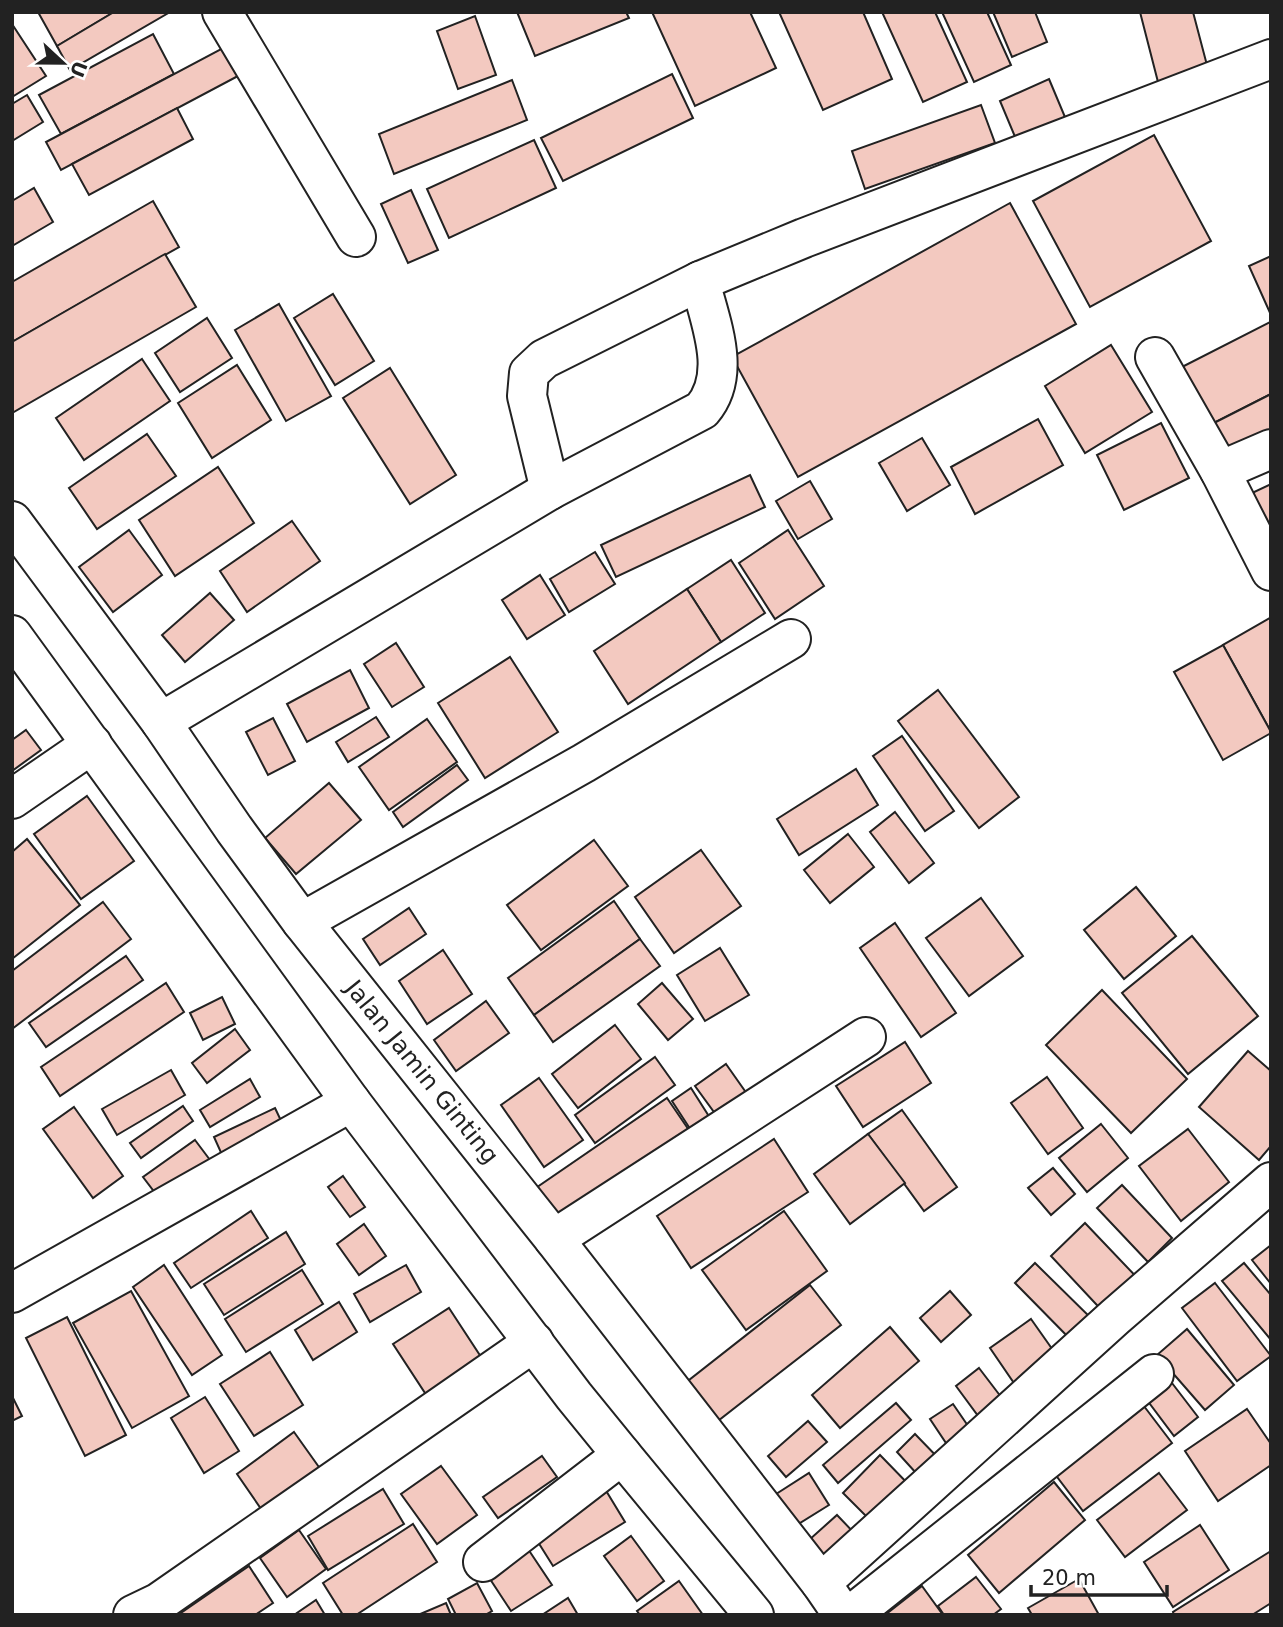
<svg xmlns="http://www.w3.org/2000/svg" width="1283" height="1627" font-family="'DejaVu Sans',sans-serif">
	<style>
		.building { fill: #f3c9c0; stroke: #222; stroke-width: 2 }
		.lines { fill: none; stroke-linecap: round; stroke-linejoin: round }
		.minor-casing { stroke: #222; stroke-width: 42 }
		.highway-casing { stroke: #222; stroke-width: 42 }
		.minor { stroke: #fff; stroke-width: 38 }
		.highway { stroke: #fff; stroke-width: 38 }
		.labels { text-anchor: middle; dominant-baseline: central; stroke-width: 5; stroke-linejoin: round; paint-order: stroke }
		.street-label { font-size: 24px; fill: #222; stroke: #fff }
	</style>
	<rect width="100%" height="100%" fill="#fff"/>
	<g class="building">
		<path d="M38,12H114L57,46Z"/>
		<path d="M114,12H170L70,70L57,46Z"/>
		<path d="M517,12H626L629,18L535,56Z"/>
		<path d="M652,12H750L776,68L695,106Z"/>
		<path d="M779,12H863L892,79L823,110Z"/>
		<path d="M882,12H935L967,82L923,102Z"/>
		<path d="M942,12H987L1011,65L974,82Z"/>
		<path d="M993,12H1035L1047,42L1012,57Z"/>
		<path d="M1140,12H1193L1208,69L1158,82Z"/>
		<path d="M475,16L496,75L458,89L437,31Z"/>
		<path d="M12,24L46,76L12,97Z"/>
		<path d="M153,34L174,74L61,134L39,95Z"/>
		<path d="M223,48L238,76L61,170L46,142Z"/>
		<path d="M672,74L693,118L563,181L541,138Z"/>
		<path d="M1049,79L1070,129L1021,151L1000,101Z"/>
		<path d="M512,80L527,120L394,174L379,134Z"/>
		<path d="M27,95L43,122L12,141V104Z"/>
		<path d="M981,105L995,143L865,189L852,151Z"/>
		<path d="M177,108L193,139L89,195L72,164Z"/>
		<path d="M1154,135L1211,241L1090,307L1033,201Z"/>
		<path d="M534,140L556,188L449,238L427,189Z"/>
		<path d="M34,188L53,222L12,246V201Z"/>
		<path d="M411,190L438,250L408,263L381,204Z"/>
		<path d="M153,201L179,247L12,342V282Z"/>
		<path d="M1010,203L1076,324L798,477L732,357Z"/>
		<path d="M165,254L196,307L12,413V342Z"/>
		<path d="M1271,256V315L1249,266Z"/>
		<path d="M333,294L374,361L335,385L294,318Z"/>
		<path d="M279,304L331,396L286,421L235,330Z"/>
		<path d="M207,318L232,358L180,392L155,353Z"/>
		<path d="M1270,322L1271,394L1206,427L1178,369Z"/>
		<path d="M1111,345L1152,412L1085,453L1045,386Z"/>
		<path d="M142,359L170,401L84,460L56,418Z"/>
		<path d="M237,365L271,420L212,458L178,403Z"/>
		<path d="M390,368L456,475L410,504L343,398Z"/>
		<path d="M1271,394V441L1225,465L1206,427Z"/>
		<path d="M1038,419L1063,465L975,514L951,467Z"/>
		<path d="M1161,423L1189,478L1124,510L1097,455Z"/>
		<path d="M147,434L176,476L97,529L69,488Z"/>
		<path d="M922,438L950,485L907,511L879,463Z"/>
		<path d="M218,467L254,523L175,576L139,520Z"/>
		<path d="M750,475L765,507L616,577L601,545Z"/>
		<path d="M810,481L832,519L798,539L776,501Z"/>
		<path d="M1271,484V536L1252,493Z"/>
		<path d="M292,521L320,561L247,612L220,571Z"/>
		<path d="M129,530L162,575L113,612L79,567Z"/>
		<path d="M788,530L824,586L775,619L739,563Z"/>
		<path d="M595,552L615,584L569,612L550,579Z"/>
		<path d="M731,560L765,613L721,642L687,589Z"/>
		<path d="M540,575L565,615L527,639L502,600Z"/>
		<path d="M687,589L721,642L628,704L594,651Z"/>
		<path d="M210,593L234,620L185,662L162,635Z"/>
		<path d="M1270,618L1271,620V732L1223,645Z"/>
		<path d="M396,643L424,687L392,707L364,664Z"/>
		<path d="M1223,645L1271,732V733L1223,760L1174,672Z"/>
		<path d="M510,657L558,732L485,778L438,703Z"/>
		<path d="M350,670L369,708L307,742L287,704Z"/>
		<path d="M938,690L1019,797L979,828L898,721Z"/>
		<path d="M376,717L389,737L348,762L336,742Z"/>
		<path d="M273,718L295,761L268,775L246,732Z"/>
		<path d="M427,719L457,762L389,810L359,767Z"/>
		<path d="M26,730L41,750L12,771V740Z"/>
		<path d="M902,736L954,811L925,831L873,756Z"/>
		<path d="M457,765L468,780L403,827L393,812Z"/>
		<path d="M856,769L878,805L799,855L777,819Z"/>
		<path d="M329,783L361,820L296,874L265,838Z"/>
		<path d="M87,796L134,861L81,899L34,834Z"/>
		<path d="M895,812L934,863L909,883L870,832Z"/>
		<path d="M848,834L874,867L830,903L804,870Z"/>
		<path d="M27,839L80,905L12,959V852Z"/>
		<path d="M594,840L628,886L541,950L507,905Z"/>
		<path d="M701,850L741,906L674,953L635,897Z"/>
		<path d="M1136,887L1176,936L1124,979L1084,930Z"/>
		<path d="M981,898L1023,956L969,996L926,938Z"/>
		<path d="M614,901L640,939L534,1015L508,978Z"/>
		<path d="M103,902L131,939L12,1029V971Z"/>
		<path d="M409,908L426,934L380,965L363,939Z"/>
		<path d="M895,923L956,1013L921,1037L860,948Z"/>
		<path d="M1192,936L1258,1016L1188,1074L1122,993Z"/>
		<path d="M640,939L660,966L553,1042L534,1015Z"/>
		<path d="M720,948L749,995L705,1021L677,975Z"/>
		<path d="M443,950L472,994L427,1024L399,981Z"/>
		<path d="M126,956L143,980L46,1047L29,1023Z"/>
		<path d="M166,983L184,1012L60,1096L41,1067Z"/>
		<path d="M662,983L693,1019L668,1040L638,1004Z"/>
		<path d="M1102,990L1187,1079L1131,1133L1046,1045Z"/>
		<path d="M222,997L235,1024L203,1040L190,1013Z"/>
		<path d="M486,1001L509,1033L456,1071L434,1040Z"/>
		<path d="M615,1025L641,1059L578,1108L552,1074Z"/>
		<path d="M235,1029L250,1050L207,1083L192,1063Z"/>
		<path d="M905,1042L931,1083L863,1127L836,1086Z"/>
		<path d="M1248,1051L1271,1071V1146L1259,1160L1199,1107Z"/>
		<path d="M655,1057L675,1085L595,1143L575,1115Z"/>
		<path d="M726,1064L752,1101L722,1123L695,1086Z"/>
		<path d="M171,1070L185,1095L117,1135L102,1109Z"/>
		<path d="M1047,1077L1083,1128L1048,1154L1011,1103Z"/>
		<path d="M539,1078L583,1140L544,1167L501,1105Z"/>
		<path d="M250,1079L260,1097L210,1127L200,1110Z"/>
		<path d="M691,1088L717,1129L698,1141L672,1101Z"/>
		<path d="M667,1098L693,1136L556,1231L530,1192Z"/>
		<path d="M183,1106L193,1121L141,1158L130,1143Z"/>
		<path d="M74,1107L123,1176L93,1198L43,1129Z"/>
		<path d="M275,1108L284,1127L223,1157L214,1137Z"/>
		<path d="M902,1110L957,1187L924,1211L868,1134Z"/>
		<path d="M1101,1124L1128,1158L1087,1192L1059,1158Z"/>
		<path d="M1188,1129L1229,1182L1181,1221L1139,1166Z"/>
		<path d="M868,1134L905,1183L850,1224L814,1174Z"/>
		<path d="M774,1139L808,1192L691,1268L657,1216Z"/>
		<path d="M195,1140L210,1160L159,1198L143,1177Z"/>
		<path d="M1053,1168L1075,1194L1051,1215L1028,1188Z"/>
		<path d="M343,1176L365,1207L350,1217L328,1187Z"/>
		<path d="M1122,1185L1172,1238L1148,1262L1097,1208Z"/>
		<path d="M251,1211L268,1238L191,1288L174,1263Z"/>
		<path d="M784,1211L827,1271L746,1330L702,1270Z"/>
		<path d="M1085,1223L1145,1286L1110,1319L1051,1256Z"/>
		<path d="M364,1224L386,1256L359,1275L337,1244Z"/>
		<path d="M286,1232L305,1264L224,1315L204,1284Z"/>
		<path d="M1271,1245V1284L1252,1260Z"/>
		<path d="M1035,1263L1098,1325L1077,1346L1015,1283Z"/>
		<path d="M1244,1263L1271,1295V1340L1222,1281Z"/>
		<path d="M164,1265L222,1355L192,1375L133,1287Z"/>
		<path d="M406,1265L421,1292L370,1322L354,1294Z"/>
		<path d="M302,1270L323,1304L246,1352L225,1319Z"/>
		<path d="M1215,1283L1271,1356L1237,1381L1182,1308Z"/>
		<path d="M810,1285L841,1325L714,1424L684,1384Z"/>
		<path d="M131,1291L189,1396L132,1428L73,1323Z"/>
		<path d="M950,1291L971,1315L941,1342L920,1318Z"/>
		<path d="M339,1302L357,1332L313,1360L295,1330Z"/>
		<path d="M449,1308L483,1360L427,1396L393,1344Z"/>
		<path d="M67,1317L126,1435L85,1456L26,1338Z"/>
		<path d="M1031,1319L1062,1363L1020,1392L990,1348Z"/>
		<path d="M890,1327L919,1361L840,1428L812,1395Z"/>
		<path d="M1187,1329L1234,1385L1205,1410L1157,1355Z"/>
		<path d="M270,1352L303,1405L254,1436L220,1384Z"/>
		<path d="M979,1368L1011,1410L987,1428L956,1386Z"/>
		<path d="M1162,1370L1198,1417L1174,1436L1138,1388Z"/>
		<path d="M1134,1393L1172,1443L1083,1511L1045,1461Z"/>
		<path d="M12,1396L22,1416L12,1421Z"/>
		<path d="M205,1397L239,1451L204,1473L171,1418Z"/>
		<path d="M896,1403L911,1420L838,1483L823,1465Z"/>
		<path d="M953,1404L977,1439L954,1455L930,1419Z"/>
		<path d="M1247,1409L1271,1444V1465L1218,1501L1185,1451Z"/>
		<path d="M808,1421L827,1442L786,1477L768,1456Z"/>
		<path d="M294,1432L326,1477L268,1519L237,1474Z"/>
		<path d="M915,1434L945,1465L926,1484L897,1452Z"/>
		<path d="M880,1455L916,1492L879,1529L843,1493Z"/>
		<path d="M542,1456L557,1477L498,1518L483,1497Z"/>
		<path d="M441,1466L477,1515L437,1544L401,1494Z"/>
		<path d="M809,1473L829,1505L792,1528L773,1496Z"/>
		<path d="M1159,1473L1187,1510L1125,1557L1097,1520Z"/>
		<path d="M1054,1482L1085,1520L999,1593L968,1555Z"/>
		<path d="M383,1489L404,1524L328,1570L308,1536Z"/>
		<path d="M605,1489L625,1522L553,1566L533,1534Z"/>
		<path d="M837,1515L858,1537L830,1563L809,1540Z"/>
		<path d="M413,1524L437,1562L356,1615H343L323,1583Z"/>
		<path d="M1200,1525L1229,1570L1173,1607L1144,1562Z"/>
		<path d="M299,1530L326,1569L287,1597L260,1558Z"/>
		<path d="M631,1536L664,1581L637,1601L604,1556Z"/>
		<path d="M528,1549L552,1585L511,1611L488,1576Z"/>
		<path d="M1271,1551V1603L1252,1615H1174L1173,1612Z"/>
		<path d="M249,1566L273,1603L255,1615H178Z"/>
		<path d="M976,1577L1001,1609L993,1615H944L938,1606Z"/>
		<path d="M1079,1579L1099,1615H1032L1028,1608Z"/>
		<path d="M679,1581L703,1615H640L637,1611Z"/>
		<path d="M477,1583L492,1611L485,1615H456L448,1599Z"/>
		<path d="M922,1586L943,1615H885Z"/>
		<path d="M568,1598L578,1615H542Z"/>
		<path d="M316,1600L325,1615H294Z"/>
		<path d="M446,1603L451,1615H418Z"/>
	</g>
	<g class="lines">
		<defs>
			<g id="minor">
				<path d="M222,12L356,237"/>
				<path d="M1155,357L1220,471L1271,571"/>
				<path d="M1220,471L1271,449"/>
				<path d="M550,490L527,396L529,373L544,359L700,281"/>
				<path d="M161,722L550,490L702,410C733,374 710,322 700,281L804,238L1271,59"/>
				<path d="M12,799L92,744"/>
				<path d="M302,922L584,763L791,639"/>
				<path d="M554,1239L866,1037"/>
				<path d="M12,1293L351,1102"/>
				<path d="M483,1562L622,1455"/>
				<path d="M821,1583L1115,1317L1271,1182"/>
				<path d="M133,1615L158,1603L534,1342"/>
				<path d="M851,1615L1154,1374"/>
			</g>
			<g id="highway">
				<path d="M12,521L161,722L234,829L302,922L554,1239L821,1583L843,1615"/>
				<path d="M12,635L351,1102L574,1396L622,1455L754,1615"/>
			</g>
		</defs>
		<use href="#minor" class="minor-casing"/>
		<use href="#highway" class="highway-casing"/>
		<use href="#minor" class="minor"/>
		<use href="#highway" class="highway"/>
	</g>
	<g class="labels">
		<g class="street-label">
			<text transform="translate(422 1072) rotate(51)">Jalan Jamin Ginting</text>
		</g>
	</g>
	<rect width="1283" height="1627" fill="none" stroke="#222222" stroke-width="28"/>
	<g transform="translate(63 63) rotate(112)" stroke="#ffffff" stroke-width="5" paint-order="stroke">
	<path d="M0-5L12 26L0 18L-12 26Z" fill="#222222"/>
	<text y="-10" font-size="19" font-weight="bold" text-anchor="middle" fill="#222222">U</text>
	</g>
	<path d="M1031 1585v10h136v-10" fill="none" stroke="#222222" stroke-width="3.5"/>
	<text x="1042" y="1585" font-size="21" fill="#222222" stroke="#ffffff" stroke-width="5" paint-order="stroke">20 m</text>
</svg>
